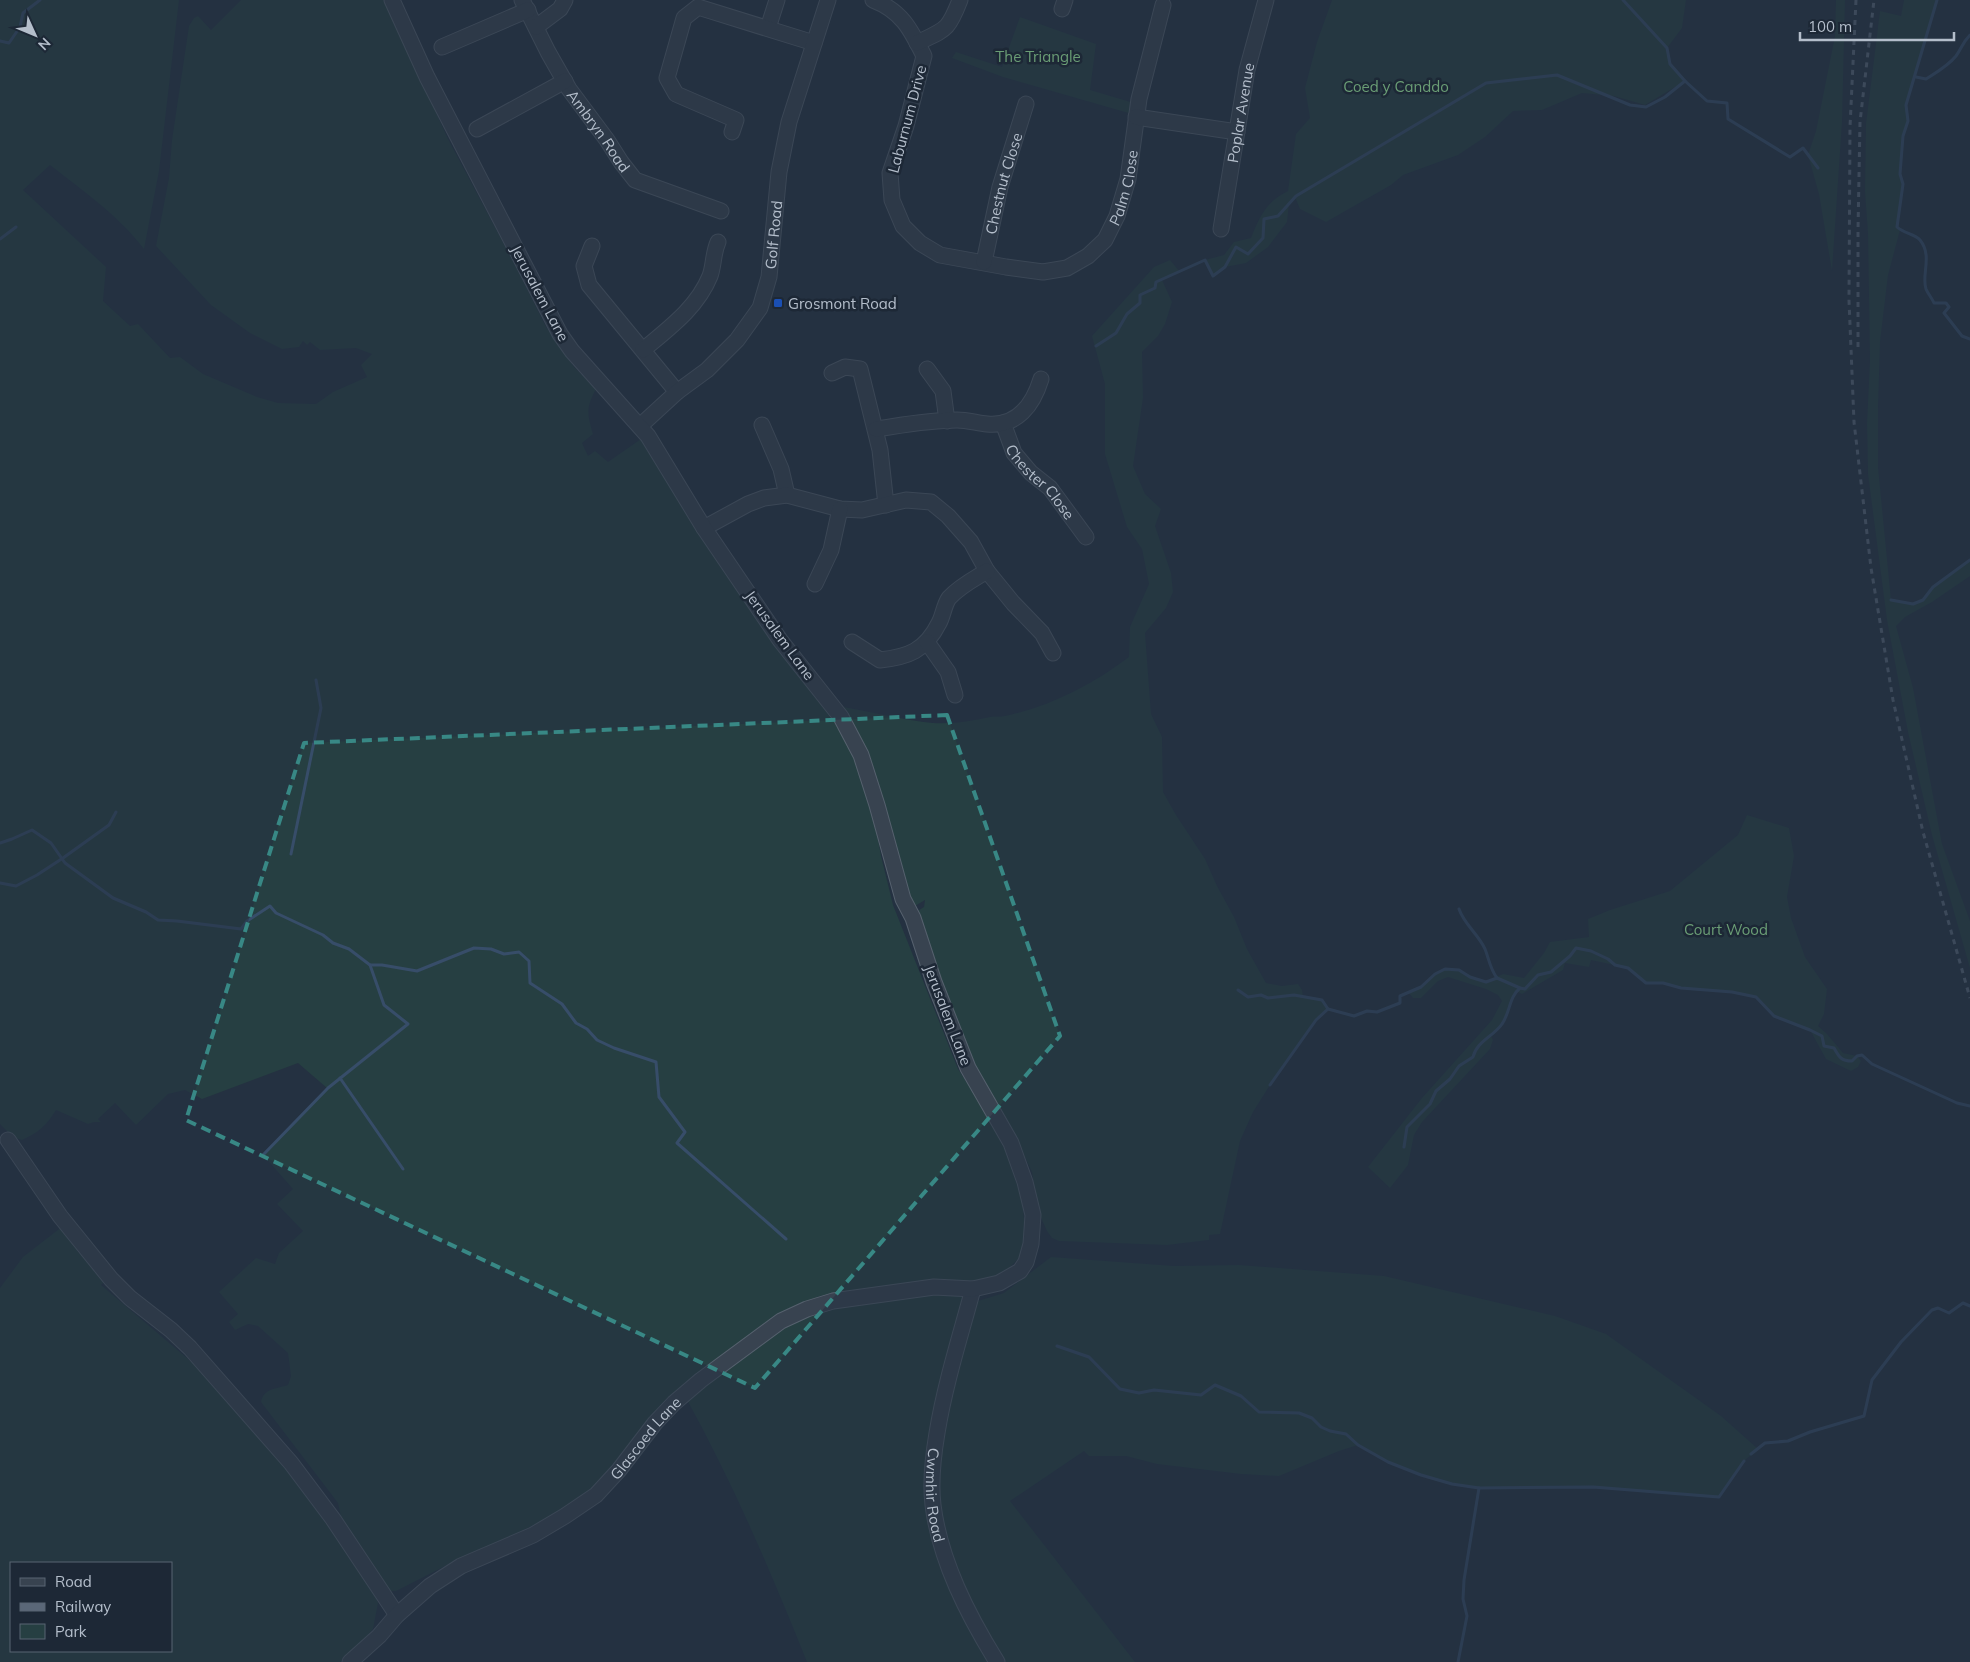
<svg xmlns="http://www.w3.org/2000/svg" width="1970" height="1662" font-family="Mulish,sans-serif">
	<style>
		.green { fill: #263f42; fill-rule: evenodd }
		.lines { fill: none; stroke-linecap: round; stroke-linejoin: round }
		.stream { stroke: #374d69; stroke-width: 3 }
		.minor-casing { stroke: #56616e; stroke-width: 17 }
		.minor { stroke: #384350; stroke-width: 15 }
		.rail { stroke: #5a6778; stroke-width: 3; stroke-dasharray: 5 5; stroke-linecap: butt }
		.marked { fill: none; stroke: #388885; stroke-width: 4; stroke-dasharray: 10 6; stroke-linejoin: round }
		.transit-dot { fill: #1a4fb4; stroke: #1d2836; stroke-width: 2 }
		.labels { text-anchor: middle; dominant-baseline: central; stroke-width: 5; stroke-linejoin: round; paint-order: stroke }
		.park-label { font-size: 15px; fill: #6a9d75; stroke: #1d2836 }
		.street-label { font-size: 15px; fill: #b4becb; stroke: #1d2836 }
		.poi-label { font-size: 15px; fill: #b4becb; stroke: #1d2836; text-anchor: start }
	</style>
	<rect width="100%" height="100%" fill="#243141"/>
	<g class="green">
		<path d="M0,0H179L159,171L144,249C118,215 83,191 50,165L23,190L106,267L103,301L130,326L138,324L170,358L180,357L203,374L257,397L278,403L316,404L333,392L367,377L361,365L372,354L356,348L320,350L310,342L307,345L303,341L299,347L282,349L250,333L211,305L156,246L169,178L172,140L189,26L194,18L198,16L211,30L241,0H385L448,139L517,269L546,327L574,367L596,389C586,407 587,414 593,434L582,443L588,456L595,451L608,462L641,439L690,519L828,705L855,760L874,816L881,856L893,905L958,1069L978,1099L1005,1150L1022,1199L1026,1237L1020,1257L1008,1269L987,1280L929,1283L893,1290L820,1296L784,1312L594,1487L570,1506L522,1531L461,1558L396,1591H390L342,1521L338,1503L261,1402C264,1388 276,1389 288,1385L291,1376L288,1353L258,1326L248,1324L235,1330L229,1322L238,1314L219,1292L256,1258L275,1264L279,1253L303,1231L277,1204L293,1189L263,1155L327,1088L298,1063L202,1099L185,1090L168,1094L136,1125L115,1103L98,1119L101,1122H94L88,1124L56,1110C47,1125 38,1133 22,1140L13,1137L0,1124Z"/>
		<path d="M1332,0H1686L1682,28L1667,48L1670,64L1685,81L1645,105L1614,96L1582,93L1542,110L1513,111L1485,137L1458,155L1403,175L1391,185L1326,222L1300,209L1295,197L1289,204L1287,222L1268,247L1246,263L1225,267L1213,276L1205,260L1224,255L1234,242L1251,238C1260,216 1266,202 1288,191L1296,134L1310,118L1305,88L1317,42Z"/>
		<path d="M1836,0H1845L1842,122L1832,271L1819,194L1808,155L1816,131L1835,36Z"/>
		<path d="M1904,0H1937L1906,105L1908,121L1903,136L1901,174L1903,184L1897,227L1900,230L1888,275L1880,342L1878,408V467L1891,600L1913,604L1923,600L1933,587L1970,560V576L1932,602L1905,617L1896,626L1913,688L1942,844L1970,921V968L1932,835L1908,732L1887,620L1868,474L1867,423L1870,360L1868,234L1865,192L1866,124L1880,11L1901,16Z"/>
		<path d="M1020,17L1096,44L1090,90L1134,103L1132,114L1003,77L952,58L956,52L1002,67Z"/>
		<path d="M1170,260L1180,272L1162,280L1172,302L1165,324L1158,336L1142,352L1143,398L1133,466L1145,494L1161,509L1155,526L1171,573L1173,592L1166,608L1145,633L1151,714L1162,737L1163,792L1176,815L1205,859L1217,886L1234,917L1247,949L1266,983L1282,986L1298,984L1302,990L1303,996L1322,1000L1328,1009L1316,1020L1270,1085L1253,1112L1240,1141L1220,1234L1209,1235V1240L1167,1245L1059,1241L1052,1238L1047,1231L1037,1209L1032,1172L1011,1128L973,1068L916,912L924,907L925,900L915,906H910L859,736L843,707C873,712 903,720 933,723C953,724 971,721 990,717C995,716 1000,717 1005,716C1051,706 1092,685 1129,657L1130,627L1149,584L1142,549L1127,527L1105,454V384L1092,336L1154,267Z"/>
		<path d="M1747,815L1789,828L1794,856L1787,897L1791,918L1805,957L1827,989L1824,1014L1818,1026L1827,1034L1843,1053L1857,1056L1861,1061L1858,1067L1851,1071L1826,1059L1810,1030L1774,1016L1756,997L1732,992L1681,988L1663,983H1646L1628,968L1591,960L1589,967L1565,963L1563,970L1522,994L1516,991L1502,1025L1490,1034L1493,1040L1490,1049L1422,1122L1414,1135L1408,1165L1390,1188L1368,1167L1422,1098L1492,1020L1502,1001L1498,995L1486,989L1448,977L1438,981L1421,998H1413L1408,992C1412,991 1416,990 1419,988C1434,979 1441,963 1460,971C1469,974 1477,979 1486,982L1503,974L1524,978L1544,953L1550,942L1589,937L1588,919L1610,910L1670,891L1738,835Z"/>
		<path d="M63,1226L80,1245L77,1251L105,1281L101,1285L208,1376L271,1449L371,1584L378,1603L373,1629L354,1652L340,1662H0V1288L23,1257ZM11,1563H171V1651H11Z"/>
		<path d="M1051,1257L1174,1266L1239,1265L1384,1276L1555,1316L1606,1334L1721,1416L1758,1449L1744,1461L1719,1497C1677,1494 1635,1489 1593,1487C1547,1486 1498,1494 1453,1485C1419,1478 1388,1462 1358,1445L1339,1451L1279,1476L1241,1474L1157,1464L1126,1456H1089L1084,1451L1010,1501L1135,1662H1001L964,1589L942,1529L935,1483L946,1408L973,1306L978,1301L1004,1293Z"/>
		<path d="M942,1293L964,1296L928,1479L927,1520L937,1553L990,1662H807C771,1572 733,1483 686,1398L781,1328L823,1308Z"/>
	</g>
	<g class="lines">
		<g class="stream">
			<path d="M1623,0L1667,48L1670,64L1685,81L1707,101L1727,103L1728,119L1790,157L1803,148L1818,168"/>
			<path d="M1937,0L1906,105L1908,121L1903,136L1900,174L1903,184L1897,227C1903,233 1915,234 1920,240C1933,256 1921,275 1926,289C1928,294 1932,298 1934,303H1946L1949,307L1944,313L1962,336L1970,339"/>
			<path d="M0,41L9,43L20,27L23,13L40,0"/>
			<path d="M1916,77L1926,79C1937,72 1948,66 1956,56C1962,48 1962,43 1970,35"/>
			<path d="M0,239L16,227"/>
			<path d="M1096,346L1116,333L1127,314L1140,303V295L1155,288L1156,282L1205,260L1213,276L1225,267L1236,247L1248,254L1263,238L1264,219L1278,216L1296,196L1486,83L1557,75L1630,105L1646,107L1665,97L1685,81"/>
			<path d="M1891,600L1913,604L1923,600L1933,587L1970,560"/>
			<path d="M0,843L12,839L32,830L51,843L65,863L113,898L146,912L158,920L177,921L241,929L247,921L270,906L276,913L323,935L333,943L349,949L370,965H382L417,971L474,948L491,949L504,954L519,952L529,961L530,983L562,1004L576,1023L587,1029L597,1040L614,1048L656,1062L659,1097L685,1132L677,1143L786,1239"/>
			<path d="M291,854L321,708L316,680"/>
			<path d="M0,883L16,886L37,875L63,858L109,825L116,812"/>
			<path d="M1459,909C1464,924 1478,934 1485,949C1489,959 1490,969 1497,978"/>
			<path d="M1238,990L1248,997L1261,995L1268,998L1294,995L1322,1000L1328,1009L1354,1016L1367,1011L1377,1012L1400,1003V996L1421,987L1435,974L1445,969L1459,970L1470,977L1486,982L1497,978L1520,988L1525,989L1538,975L1551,972L1570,956L1576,948L1591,951L1608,959L1615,965L1628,968L1646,983H1663L1681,988L1732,992L1756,997L1774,1016L1810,1030L1822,1036L1824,1046L1834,1048C1839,1057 1841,1061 1852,1061L1857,1056L1862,1055L1872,1064L1957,1103L1970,1106"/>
			<path d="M340,1078L403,1169"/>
			<path d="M1270,1085L1316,1020L1328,1009"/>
			<path d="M1404,1147L1407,1127L1430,1104L1436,1091L1450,1079L1459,1066L1473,1057C1477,1041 1494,1036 1502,1024C1510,1013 1509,997 1520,988"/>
			<path d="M263,1155L328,1088L408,1024L384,1005L370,965"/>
			<path d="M1057,1346L1089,1357L1120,1389L1139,1393L1154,1390L1201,1395L1215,1385L1241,1396L1259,1412L1299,1413L1312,1418L1321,1427L1330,1431L1346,1434L1358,1445L1388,1462L1421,1475L1452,1484L1479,1488L1593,1487L1719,1497L1744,1461"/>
			<path d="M1751,1454L1765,1443L1788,1441L1810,1432L1864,1416L1872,1380L1901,1342L1932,1310L1938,1308L1949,1313L1963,1303L1970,1306"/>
			<path d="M1458,1662L1467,1616L1463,1599L1464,1580L1479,1488"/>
		</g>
		<defs>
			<g id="minor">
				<path id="s1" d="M522,0L548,52L569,89L607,140L621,162L635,180L721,211"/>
				<path id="s2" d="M873,0C902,11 911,30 924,56L906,126L890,173L892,200L903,226L920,243L940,255L1006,267L1043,272L1067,268L1088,256L1105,240L1117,216L1128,179L1139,99L1163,5"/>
				<path d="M1062,9L1065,0"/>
				<path d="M536,27L560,9L565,0"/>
				<path d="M768,28L777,0"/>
				<path d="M917,43C946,29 948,31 960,0"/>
				<path d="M442,47L528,10"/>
				<path d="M1136,117L1237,132"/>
				<path d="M477,129L565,81"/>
				<path d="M732,132L736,120L676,94L667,78L684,18L698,7L814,43"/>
				<path id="s3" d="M1221,229L1247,70L1266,0"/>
				<path d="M592,246L584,266L589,285L677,392"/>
				<path id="s4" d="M984,262L1000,187L1026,104"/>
				<path d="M643,350C669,328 697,308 710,276C714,265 713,253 718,242"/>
				<path d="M927,369L943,391L947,421"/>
				<path d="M832,373L845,367L860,369L880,450L886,505"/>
				<path id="s5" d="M1003,423L1014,453L1031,473L1050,488L1086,537"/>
				<path d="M762,425L781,469L787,495"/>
				<path id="s6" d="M640,426L677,392L707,370L737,340L760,308L769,277L779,172L789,122L828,0"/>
				<path d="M876,429C903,425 929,420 957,420C967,420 977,423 987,424C1017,427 1033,405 1041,379"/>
				<path d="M704,528L748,504L764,498L787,495L840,509L862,510L906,500L931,502L948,516L971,542L987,571L1013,603L1042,633L1053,653"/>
				<path d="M815,584L831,550L840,509"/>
				<path d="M852,642L880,660C908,657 925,651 939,623C943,616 944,605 949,598C960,586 974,579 987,571"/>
				<path d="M927,642L948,672L955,695"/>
				<path d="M8,1140L60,1216L111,1279L130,1298L171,1330L190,1348L291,1463L333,1519L397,1615"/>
				<path id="s7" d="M973,1289C960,1337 945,1384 937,1433C933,1457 930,1481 933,1505C940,1561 968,1615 997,1662"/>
				<path id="s8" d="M350,1662L379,1636L397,1615L430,1586L461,1566L533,1535L565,1516L596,1495L619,1470L655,1423L674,1403L701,1380L781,1321L807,1309L833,1301L934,1287L973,1289L999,1283L1020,1271L1026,1262L1031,1244L1033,1215L1025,1182L1011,1143L968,1068L934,982L913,918L903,899L877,805L861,755L841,717L780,640L704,528L648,436L572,351L560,334L427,77L392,0"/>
			</g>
		</defs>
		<use href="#minor" class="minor-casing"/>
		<use href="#minor" class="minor"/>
		<g class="rail">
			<path d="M1856,0L1850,127L1849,300L1854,422L1871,568L1893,700L1923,832L1970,998"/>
			<path d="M1858,347V230L1860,122L1874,0"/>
		</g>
	</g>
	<path d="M0 0H1970V1662H0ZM947,715L1060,1036L755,1388L186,1120L304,743Z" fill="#243141" fill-opacity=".55" fill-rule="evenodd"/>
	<path class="marked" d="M947,715L1060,1036L755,1388L186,1120L304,743Z"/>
	<rect class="transit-dot" x="773" y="298" width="10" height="10" rx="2.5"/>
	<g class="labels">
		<g class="park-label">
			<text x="1038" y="56">The Triangle</text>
			<text x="1396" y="86">Coed y Canddo</text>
			<text x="1726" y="929">Court Wood</text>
		</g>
		<g class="street-label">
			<text stroke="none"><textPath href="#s3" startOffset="118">Poplar Avenue</textPath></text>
			<text transform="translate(907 119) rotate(-75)">Laburnum Drive</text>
			<text stroke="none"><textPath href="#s1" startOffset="152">Ambryn Road</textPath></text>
			<text stroke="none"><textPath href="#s4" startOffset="81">Chestnut Close</textPath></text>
			<text stroke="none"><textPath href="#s2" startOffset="535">Palm Close</textPath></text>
			<text stroke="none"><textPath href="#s6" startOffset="244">Golf Road</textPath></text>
			<text transform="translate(540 293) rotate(62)">Jerusalem Lane</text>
			<text stroke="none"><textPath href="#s5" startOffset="71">Chester Close</textPath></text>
			<text transform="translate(780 635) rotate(54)">Jerusalem Lane</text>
			<text transform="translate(948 1015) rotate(69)">Jerusalem Lane</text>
			<text stroke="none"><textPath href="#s8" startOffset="376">Glascoed Lane</textPath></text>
			<text stroke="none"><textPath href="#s7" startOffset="211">Cwmhir Road</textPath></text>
		</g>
		<g class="poi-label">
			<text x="788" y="303">Grosmont Road</text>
		</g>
	</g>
	<rect x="10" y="1562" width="162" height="90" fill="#1d2836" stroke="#596472"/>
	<rect x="20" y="1578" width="25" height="8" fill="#384350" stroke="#596472"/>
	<text x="55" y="1587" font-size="15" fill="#b4becb">Road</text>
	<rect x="20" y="1603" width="25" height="8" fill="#5a6778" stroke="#596472"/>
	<text x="55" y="1612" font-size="15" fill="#b4becb">Railway</text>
	<rect x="20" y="1624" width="25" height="15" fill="#263f42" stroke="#596472"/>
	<text x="55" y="1637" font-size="15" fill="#b4becb">Park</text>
	<g transform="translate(35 35) rotate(134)" stroke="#1d2836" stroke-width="4" paint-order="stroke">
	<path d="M0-4L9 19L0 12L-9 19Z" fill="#b4becb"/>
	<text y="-8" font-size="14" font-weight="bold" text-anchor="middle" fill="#b4becb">N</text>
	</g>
	<path d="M1800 32v8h154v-8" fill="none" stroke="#b4becb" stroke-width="2.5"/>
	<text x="1808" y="32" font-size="15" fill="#b4becb" stroke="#1d2836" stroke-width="4" paint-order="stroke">100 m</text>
</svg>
